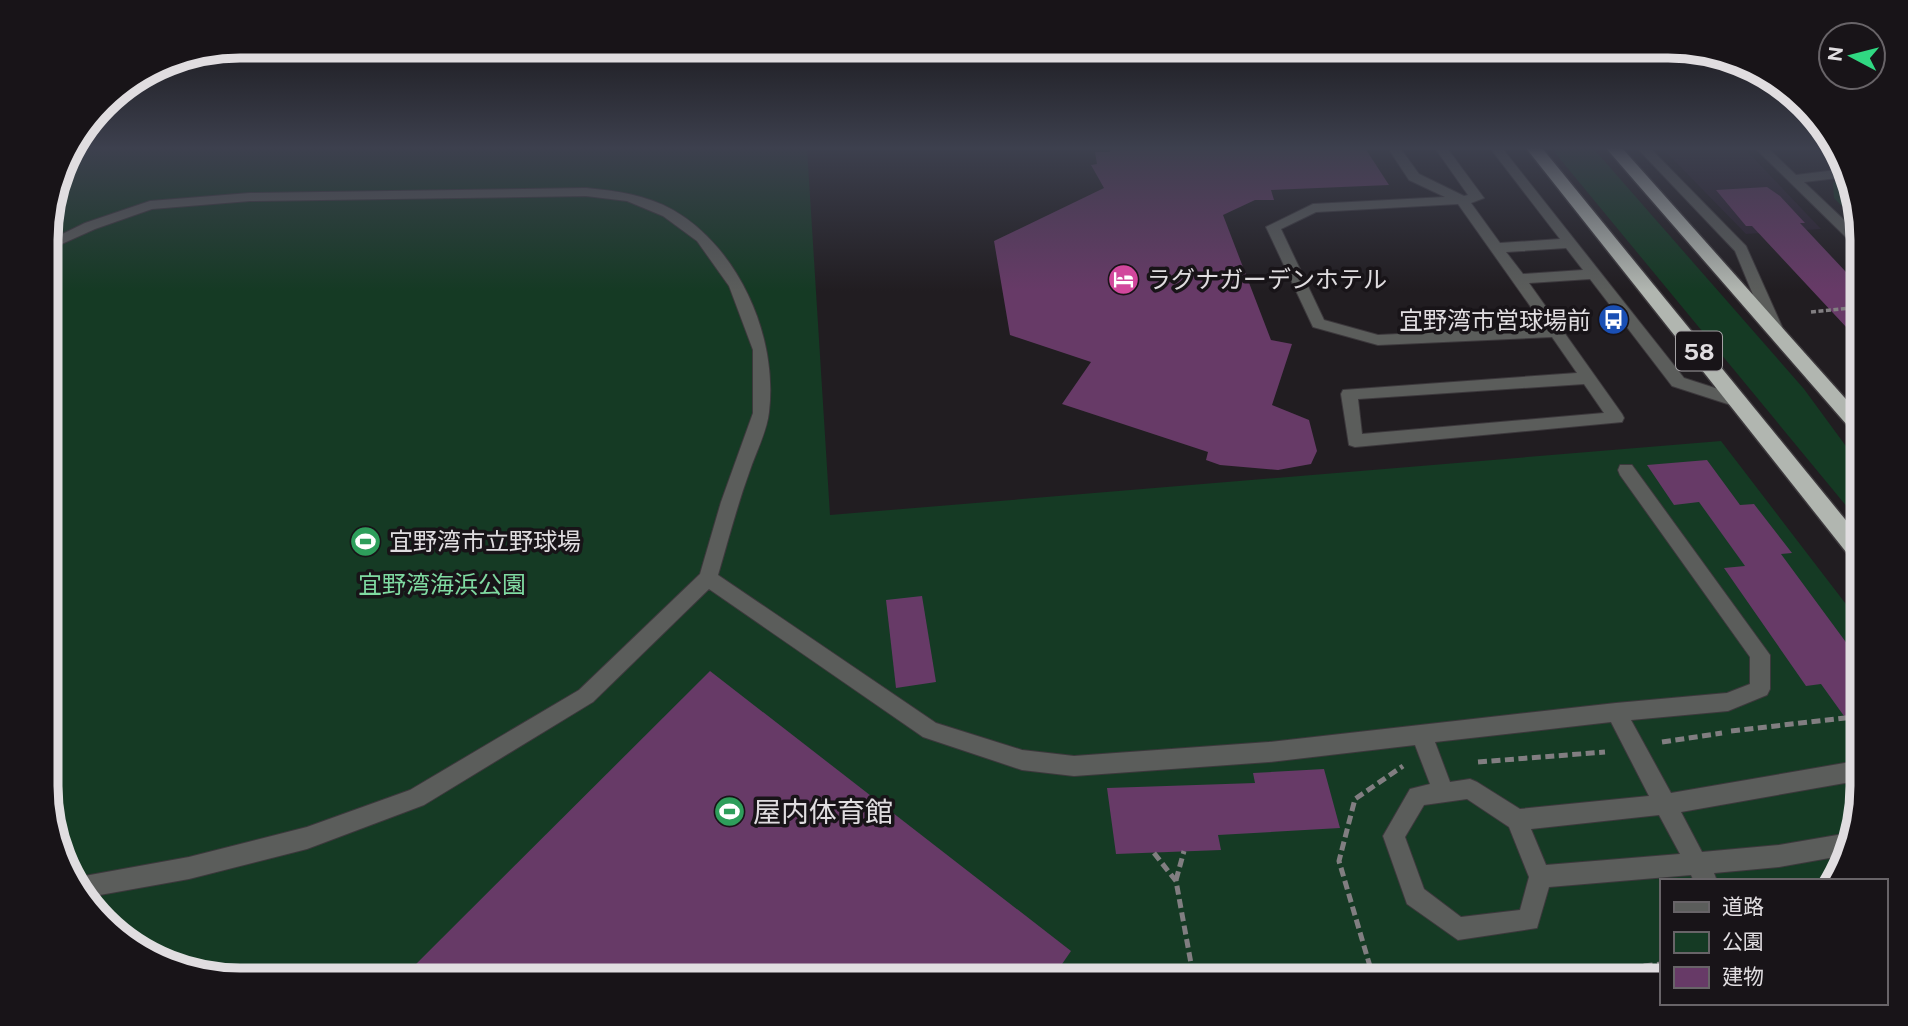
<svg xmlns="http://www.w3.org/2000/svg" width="1908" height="1026" font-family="'Public Sans','Noto Sans JP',sans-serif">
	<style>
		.commercial { fill: #2b2130 }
		.green { fill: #153a24 }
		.building { fill: #673a67 }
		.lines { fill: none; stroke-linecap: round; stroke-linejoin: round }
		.minor-casing { stroke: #3c383c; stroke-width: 2 }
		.highway-casing { stroke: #3c383c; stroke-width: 3 }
		.path-far1 { stroke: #817e81; stroke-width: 3.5; stroke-dasharray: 5 2.5; stroke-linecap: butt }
		.path { stroke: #817e81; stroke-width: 5; stroke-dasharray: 9 4.5; stroke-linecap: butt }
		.minor { fill: #5b5d5b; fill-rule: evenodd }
		.highway { fill: #b1b6b0; fill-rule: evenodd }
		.labels { text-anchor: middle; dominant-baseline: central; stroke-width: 7; stroke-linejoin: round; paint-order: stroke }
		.shield { fill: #181418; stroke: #a4a1a4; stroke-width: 2 }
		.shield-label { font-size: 23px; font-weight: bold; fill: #e0dde0 }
		.poi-label { font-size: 24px; fill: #e0dde0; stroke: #181418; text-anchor: start }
		.park-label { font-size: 24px; fill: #7fdaa1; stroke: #181418 }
		.near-poi-label { font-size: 28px; fill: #e0dde0; stroke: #181418; text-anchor: start }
		.rim { fill: none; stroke: #e0dde0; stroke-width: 9 }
	</style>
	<rect width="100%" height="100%" fill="#211d21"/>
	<path class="commercial" d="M1662,148H1744L1821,229L1746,234Z"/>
	<g class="green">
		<path d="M70,148H807L830,515L1721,441L1862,625V787L1842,872L1835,881H1661V980H240L154,960L85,904L47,812L46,227L66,154Z"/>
		<path d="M1551,148H1593L1804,389L1862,468V525Z"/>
		<path d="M1848,180L1861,215V225L1834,198L1833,182Z"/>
	</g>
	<g class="building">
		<path d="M1110,148H1365L1389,185L1271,190L1274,200H1255L1223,215L1271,340L1292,344L1272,405L1309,420L1317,451L1311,464L1278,470L1220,465L1206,460L1208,452L1062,404L1091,362L1010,335L994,241L1104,188L1091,165L1097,164L1095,152H1110Z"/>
		<path d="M1767,187L1780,196L1805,223H1800L1861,288V343L1752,226H1746L1716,190Z"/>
		<path d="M1707,460L1740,505L1754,504L1792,553L1781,554L1862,664V741L1821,684L1806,686L1724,568L1745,566L1699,502L1674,505L1647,465Z"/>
		<path d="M922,596L936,682L896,688L886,600Z"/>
		<path d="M710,671L1071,951L1051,980H400Z"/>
		<path d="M1324,769L1340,828L1218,835L1221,850L1116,854L1107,788L1255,783L1253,773Z"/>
	</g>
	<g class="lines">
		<defs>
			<g id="minor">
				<path d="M1388,148H1400L1419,174L1464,196L1468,195L1435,148H1447L1484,198L1471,203L1500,243L1560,239L1490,148H1502L1684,378L1746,398L1748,402L1746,406L1740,408L1672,386L1590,279L1529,283L1622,414L1624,418L1622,422L1355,447L1349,445L1341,394L1343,390L1577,373L1552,337L1378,345L1313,327L1266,227L1313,204L1445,197L1409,180ZM1458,204L1545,327L1378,335L1324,320L1281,229L1316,212ZM1566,248L1583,270L1523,274L1506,252ZM1584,384L1604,413L1362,434L1358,399Z"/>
				<path d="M1637,148H1650L1746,246L1784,331L1781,335H1771L1768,331L1735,251Z"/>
				<path d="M1755,148H1768L1796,175L1844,169L1846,177L1804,182L1861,236V248L1856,247Z"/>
				<path d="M586,188C617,191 646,195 673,210C739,248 778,337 769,412C767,432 755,454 749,473C737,506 728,541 718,575L936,723L1022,750L1074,756L1269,742L1616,703L1727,693L1750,684V657L1620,475L1618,470L1620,465H1632L1770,655V689L1767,695L1728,711L1631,720L1671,793L1862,760V780L1681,812L1702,852L1779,845L1849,833L1851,834L1846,855L1779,867L1714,873L1717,881H1694L1691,875L1549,887L1537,928L1458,940L1407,904L1383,836L1410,789L1430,784L1415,745L1269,762L1074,776L1022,770L923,737L709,589L593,702L424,805L307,849L189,879L83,898L75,879L79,877L189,857L307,827L410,790L579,690L700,574L721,502L753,413V350L729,286L697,241L663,216L627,201L586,196L250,201L152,209L95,229L46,251V242L85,223L150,201L250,193ZM1611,722L1649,796L1520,809L1477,782L1470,779L1450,782L1435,742ZM1467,799L1509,827L1529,877L1520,910L1461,917L1424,889L1405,837L1424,805ZM1659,815L1680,854L1546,865L1531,829Z"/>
			</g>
			<g id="highway">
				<path d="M1526,148H1542L1862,540V565L1854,562Z"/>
				<path d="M1606,148H1622L1861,416L1862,435L1854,433Z"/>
			</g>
		</defs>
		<use href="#minor" class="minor-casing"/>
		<use href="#highway" class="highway-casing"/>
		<path class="path-far1" d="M1811,312L1861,307"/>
		<g class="path">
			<path d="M1731,731L1862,716"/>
			<path d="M1662,742L1722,733"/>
			<path d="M1478,762L1605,752"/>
			<path d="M1154,853L1176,881L1194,980"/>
			<path d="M1176,880L1184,851"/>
			<path d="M1374,980L1339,861L1355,799L1403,766"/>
			<path d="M1523,980L1661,964"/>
		</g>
		<use href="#minor" class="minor"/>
		<use href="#highway" class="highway"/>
	</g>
	<linearGradient id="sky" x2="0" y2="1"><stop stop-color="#121012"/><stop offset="0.51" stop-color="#3d404e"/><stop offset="1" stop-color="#3d404e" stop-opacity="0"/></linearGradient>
	<rect width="1908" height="291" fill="url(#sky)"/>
	<defs>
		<symbol id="hotel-disc" viewBox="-11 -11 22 22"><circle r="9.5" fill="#d1479c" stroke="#181418"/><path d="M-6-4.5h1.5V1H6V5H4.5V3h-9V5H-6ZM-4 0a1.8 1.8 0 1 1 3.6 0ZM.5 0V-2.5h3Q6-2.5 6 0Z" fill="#fff"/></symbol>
		<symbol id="bus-disc" viewBox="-11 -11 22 22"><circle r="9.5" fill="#1a4fb4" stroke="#181418"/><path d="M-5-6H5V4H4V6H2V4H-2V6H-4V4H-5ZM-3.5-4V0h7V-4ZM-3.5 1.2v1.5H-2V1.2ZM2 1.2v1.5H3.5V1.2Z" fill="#fff"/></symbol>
		<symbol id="stadium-disc" viewBox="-11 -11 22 22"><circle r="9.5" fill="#2e9e5b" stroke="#181418"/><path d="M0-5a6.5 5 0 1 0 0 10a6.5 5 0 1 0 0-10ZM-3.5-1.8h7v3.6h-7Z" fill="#fff"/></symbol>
	</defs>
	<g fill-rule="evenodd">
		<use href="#hotel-disc" x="1106" y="262" width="35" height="35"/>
		<use href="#bus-disc" x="1596" y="302" width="35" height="35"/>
		<use href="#stadium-disc" x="348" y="524" width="35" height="35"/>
		<use href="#stadium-disc" x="712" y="794" width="35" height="35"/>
	</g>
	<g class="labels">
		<rect class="shield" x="1676" y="331.5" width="46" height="39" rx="5"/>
		<g class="shield-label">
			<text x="1699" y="351">58</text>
		</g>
		<g class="poi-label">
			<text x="1147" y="279">ラグナガーデンホテル</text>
			<text x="1591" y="320" text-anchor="end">宜野湾市営球場前</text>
			<text x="389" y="541">宜野湾市立野球場</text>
		</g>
		<g class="park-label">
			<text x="442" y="584">宜野湾海浜公園</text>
		</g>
		<g class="near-poi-label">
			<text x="753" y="811">屋内体育館</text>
		</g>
	</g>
	<path d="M0 0H1908V1026H0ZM240 58H1668A182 182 0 0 1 1850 240V786A182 182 0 0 1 1668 968H240A182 182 0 0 1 58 786V240A182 182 0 0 1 240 58Z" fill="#181418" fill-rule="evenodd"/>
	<path class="rim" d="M240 58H1668A182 182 0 0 1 1850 240V786A182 182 0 0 1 1668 968H240A182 182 0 0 1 58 786V240A182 182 0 0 1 240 58Z"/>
	<rect x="1660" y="879" width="228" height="126" fill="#181418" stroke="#686468" stroke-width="2"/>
	<rect x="1674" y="902" width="35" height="10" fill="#5b5d5b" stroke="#686468" stroke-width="2"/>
	<text x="1722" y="914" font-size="21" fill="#e0dde0">道路</text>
	<rect x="1674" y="932" width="35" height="21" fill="#153a24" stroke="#686468" stroke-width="2"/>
	<text x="1722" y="949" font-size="21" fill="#e0dde0">公園</text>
	<rect x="1674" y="967" width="35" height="21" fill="#673a67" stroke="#686468" stroke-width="2"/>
	<text x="1722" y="984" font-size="21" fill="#e0dde0">建物</text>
	<g transform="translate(1852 56) rotate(277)"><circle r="33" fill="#181418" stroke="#686468" stroke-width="2"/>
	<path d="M0-5L12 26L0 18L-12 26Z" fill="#30d882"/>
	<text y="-10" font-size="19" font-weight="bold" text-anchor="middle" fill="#e0dde0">N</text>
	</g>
</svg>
